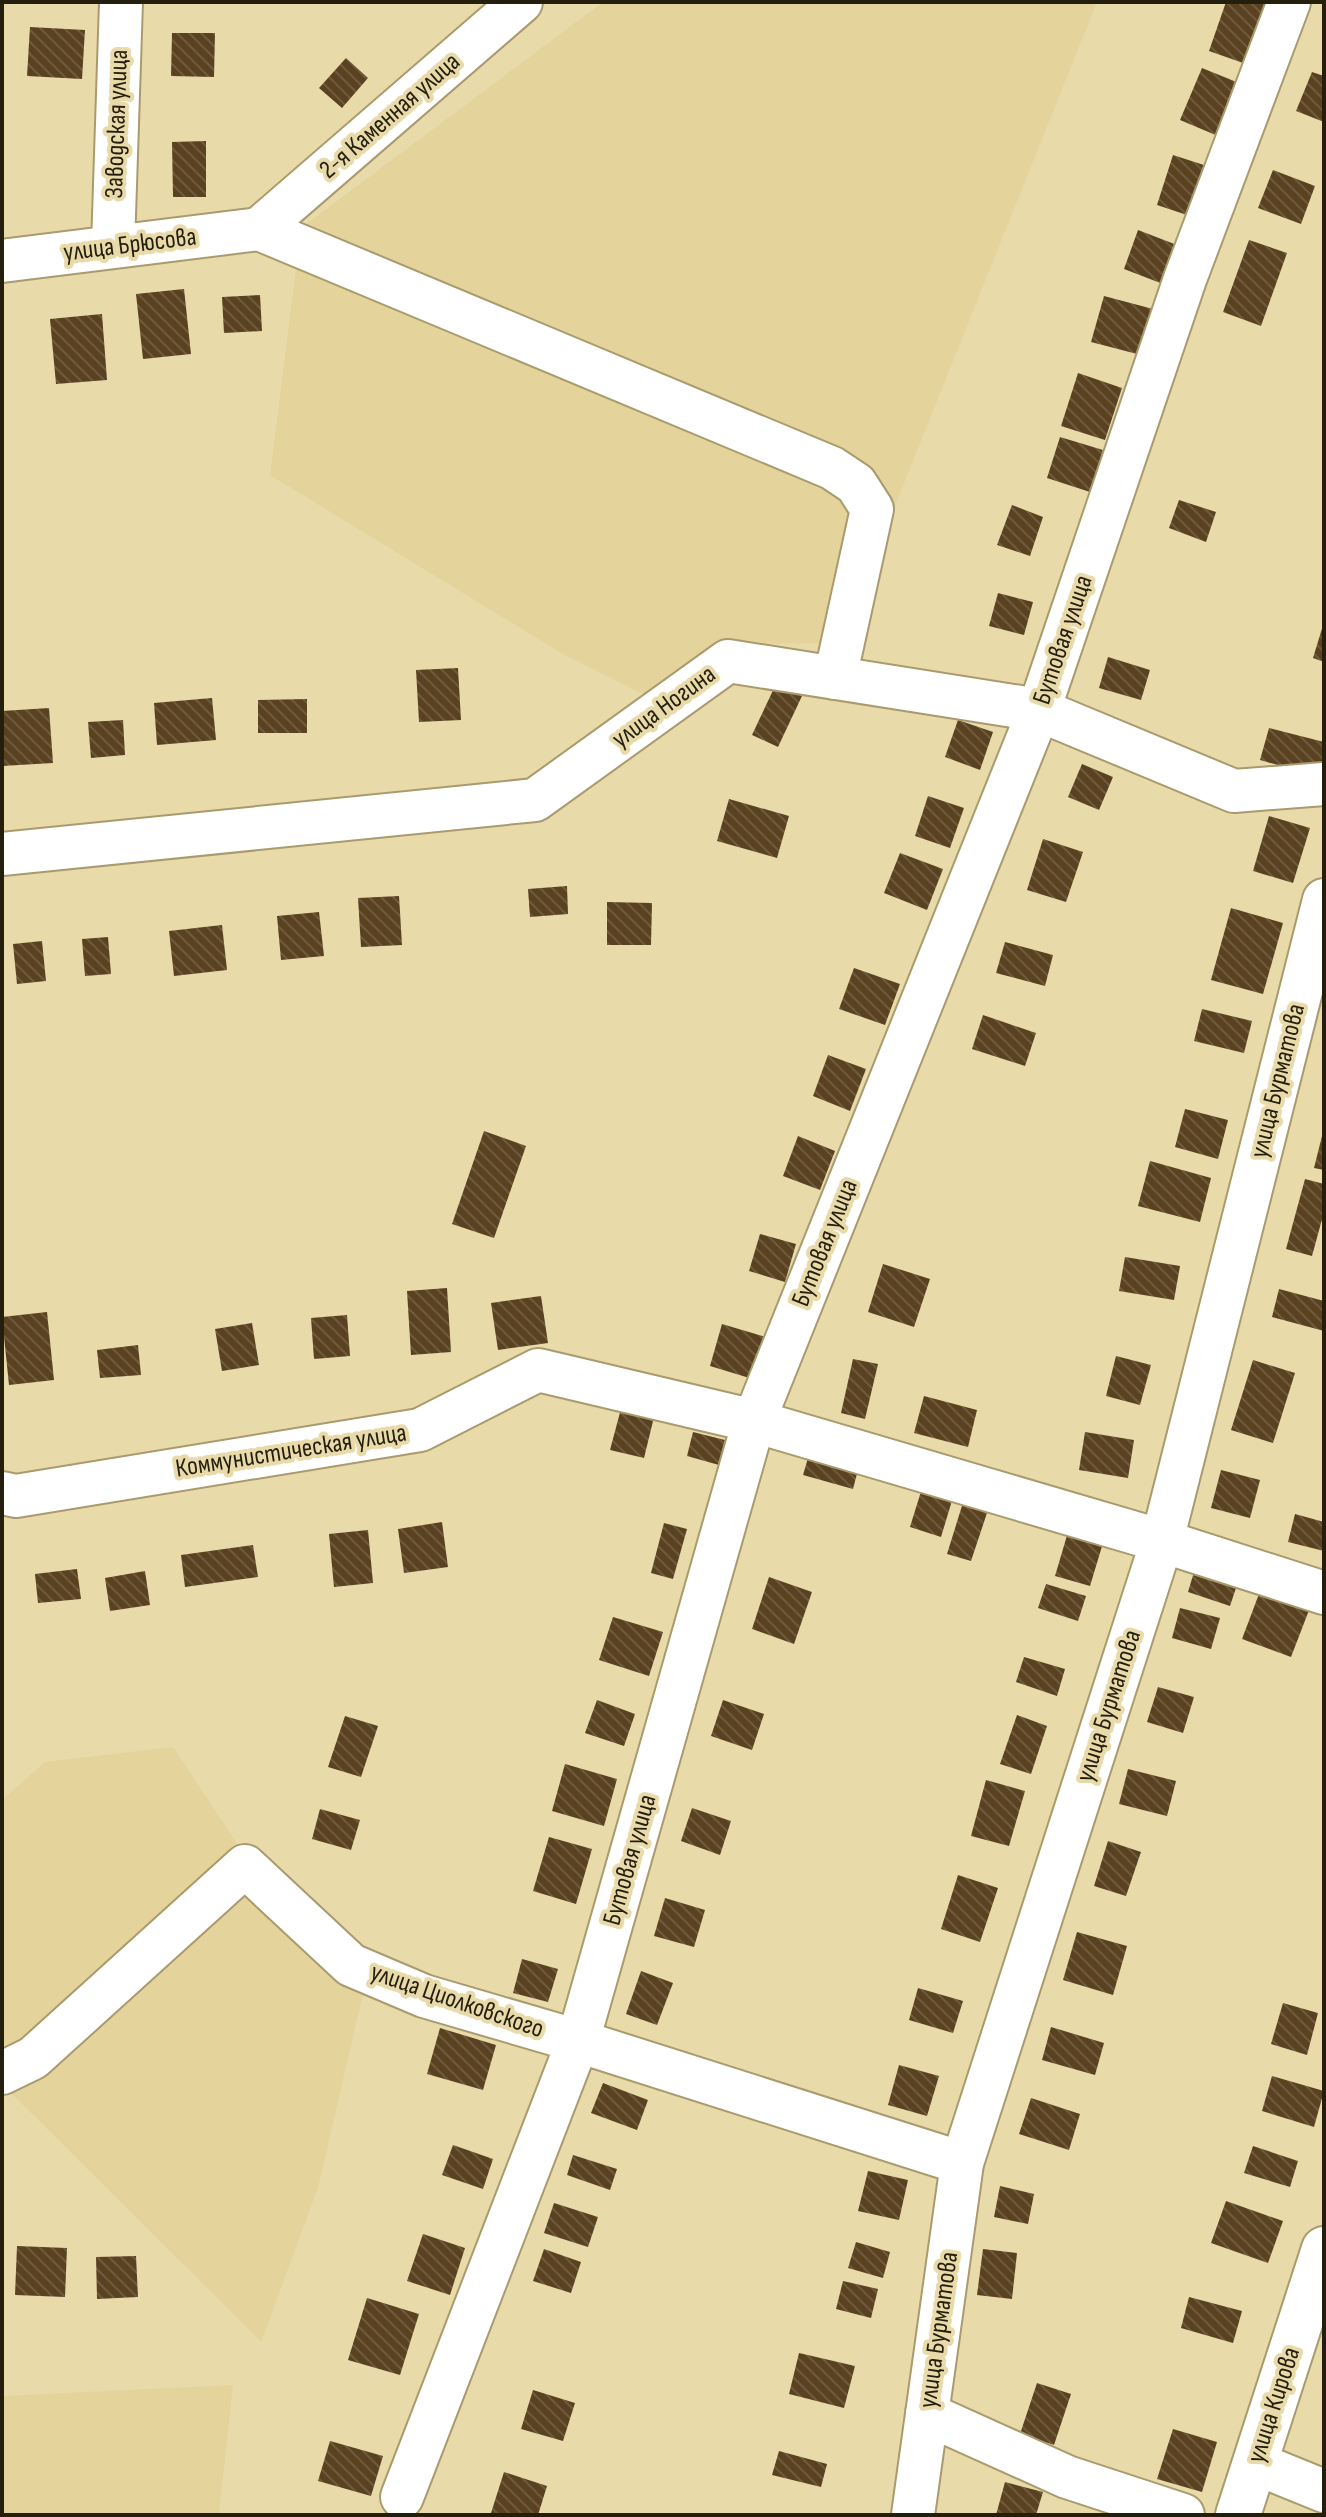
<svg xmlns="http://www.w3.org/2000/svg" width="1326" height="2517" font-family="'Sofia Sans Condensed',sans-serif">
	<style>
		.built { fill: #e4d39b }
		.building { fill: url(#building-back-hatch) }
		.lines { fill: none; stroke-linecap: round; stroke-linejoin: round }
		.minor-casing { stroke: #a99b6e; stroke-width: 46 }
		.major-casing { stroke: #a99b6e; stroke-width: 48 }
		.minor { stroke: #fff; stroke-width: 42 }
		.major { stroke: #fff; stroke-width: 44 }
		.labels { text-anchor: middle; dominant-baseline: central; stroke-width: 8; stroke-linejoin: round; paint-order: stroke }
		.street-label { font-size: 26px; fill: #241e0c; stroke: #e9daaa }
	</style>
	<defs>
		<pattern id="building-back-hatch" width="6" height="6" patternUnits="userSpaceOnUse" patternTransform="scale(2)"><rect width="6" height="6" fill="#5a4221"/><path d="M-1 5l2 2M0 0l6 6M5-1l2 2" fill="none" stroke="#6e5a3f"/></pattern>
	</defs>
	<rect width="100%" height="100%" fill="#e9daaa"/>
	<g class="built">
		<path d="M603,2H1097L840,643L720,644L643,694L561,653L270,475L301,228Z"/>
		<path d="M173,1747L248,1860L367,1977L318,2188L261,2342L2,2084V1800L45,1762Z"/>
		<path d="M233,2385L219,2515H2V2396Z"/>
	</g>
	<g class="building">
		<path d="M1226,2H1267L1246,64L1209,51Z"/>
		<path d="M30,27L85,30L82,79L27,76Z"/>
		<path d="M172,33H215L214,77L171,76Z"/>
		<path d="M346,58L368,78L342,108L319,88Z"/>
		<path d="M1202,68L1239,83L1218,136L1180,120Z"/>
		<path d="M1312,72L1324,76V122L1296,111Z"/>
		<path d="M206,141V197H173L172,142Z"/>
		<path d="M1173,155L1207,166L1190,216L1157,205Z"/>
		<path d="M1273,170L1315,186L1301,224L1258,208Z"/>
		<path d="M1138,230L1177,245L1163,284L1124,269Z"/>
		<path d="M1249,240L1287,253L1261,326L1223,312Z"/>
		<path d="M184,289L191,354L143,359L136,294Z"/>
		<path d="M260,295L262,331L224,333L222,297Z"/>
		<path d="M1104,296L1153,309L1141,355L1091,342Z"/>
		<path d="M102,314L107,380L56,384L50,319Z"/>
		<path d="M1078,373L1122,388L1105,440L1061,426Z"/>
		<path d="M1060,437L1103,450L1090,492L1047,478Z"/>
		<path d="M1179,500L1216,512L1206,542L1169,528Z"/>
		<path d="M1012,505L1043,517L1030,556L997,545Z"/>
		<path d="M998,593L1033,602L1024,635L989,626Z"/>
		<path d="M1324,622V662L1313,658Z"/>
		<path d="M1108,657L1150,670L1141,700L1099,688Z"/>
		<path d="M458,668L461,720L419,722L416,670Z"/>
		<path d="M776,684L802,696L778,747L752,735Z"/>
		<path d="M212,698L216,740L157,745L154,703Z"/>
		<path d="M307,699V733H258V700Z"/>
		<path d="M49,708L53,763L2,766V711Z"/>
		<path d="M123,720L125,755L91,758L88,722Z"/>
		<path d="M958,720L993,732L980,770L945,757Z"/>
		<path d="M1269,728L1324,742V763L1320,777L1260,760Z"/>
		<path d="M1082,764L1113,777L1099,810L1068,797Z"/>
		<path d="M928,796L964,808L950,848L915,836Z"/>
		<path d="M729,799L789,816L777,858L717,841Z"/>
		<path d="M1269,816L1310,828L1293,883L1253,871Z"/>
		<path d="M1043,839L1083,852L1066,902L1027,890Z"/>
		<path d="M900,853L943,869L927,910L884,893Z"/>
		<path d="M567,886L568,914L530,917L528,889Z"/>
		<path d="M399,896L402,945L361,947L358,898Z"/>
		<path d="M607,902L652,903L651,945H607Z"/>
		<path d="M1231,908L1283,923L1263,994L1211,980Z"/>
		<path d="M319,912L324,956L281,960L277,916Z"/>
		<path d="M222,925L227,970L174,976L169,931Z"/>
		<path d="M108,937L111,974L85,976L82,939Z"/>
		<path d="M42,941L46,981L17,984L13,944Z"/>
		<path d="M1005,942L1053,955L1045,986L996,973Z"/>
		<path d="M854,968L900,984L885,1025L839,1009Z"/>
		<path d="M1202,1009L1252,1021L1244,1053L1194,1041Z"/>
		<path d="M983,1015L1036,1033L1025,1066L972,1049Z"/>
		<path d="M828,1055L866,1069L850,1111L813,1096Z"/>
		<path d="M1185,1109L1228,1120L1218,1159L1175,1147Z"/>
		<path d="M484,1131L526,1146L494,1238L452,1224Z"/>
		<path d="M1323,1132L1324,1133V1170L1314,1168Z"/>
		<path d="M798,1136L835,1151L820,1190L783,1176Z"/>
		<path d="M1150,1161L1211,1178L1200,1222L1138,1206Z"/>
		<path d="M1305,1179L1324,1184V1212L1312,1256L1286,1249Z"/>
		<path d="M760,1234L796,1244L785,1282L749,1271Z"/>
		<path d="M1125,1257L1180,1266L1174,1300L1119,1291Z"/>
		<path d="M883,1264L930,1279L914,1327L868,1312Z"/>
		<path d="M447,1288L451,1352L411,1355L407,1291Z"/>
		<path d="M1279,1289L1324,1301V1331L1272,1317Z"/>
		<path d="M541,1296L548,1343L498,1350L491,1303Z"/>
		<path d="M47,1312L54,1380L9,1385L2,1317Z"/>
		<path d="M347,1315L350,1356L314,1359L311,1318Z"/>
		<path d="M252,1323L259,1365L222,1371L215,1329Z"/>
		<path d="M722,1324L769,1338L756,1380L710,1366Z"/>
		<path d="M138,1345L141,1375L100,1378L97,1350Z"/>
		<path d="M1116,1356L1151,1365L1140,1405L1106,1396Z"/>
		<path d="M853,1359L878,1364L865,1419L841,1413Z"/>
		<path d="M1253,1360L1295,1373L1273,1443L1231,1430Z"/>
		<path d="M924,1396L977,1410L968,1447L914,1433Z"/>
		<path d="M622,1405L655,1413L644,1458L610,1450Z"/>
		<path d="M693,1432L725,1440L719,1465L687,1456Z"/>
		<path d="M1085,1432L1134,1440L1128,1478L1079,1470Z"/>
		<path d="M811,1448L860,1462L853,1489L803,1475Z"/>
		<path d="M1221,1470L1260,1480L1250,1518L1211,1508Z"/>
		<path d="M923,1485L954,1494L941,1537L910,1527Z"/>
		<path d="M966,1493L991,1501L971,1561L947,1554Z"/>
		<path d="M1295,1514L1324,1522V1551L1288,1542Z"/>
		<path d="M442,1522L448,1567L404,1573L398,1529Z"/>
		<path d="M1071,1522L1106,1533L1090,1586L1055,1576Z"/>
		<path d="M664,1523L687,1529L673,1579L651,1573Z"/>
		<path d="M368,1530L373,1583L334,1587L329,1534Z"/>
		<path d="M253,1545L258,1577L185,1587L181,1555Z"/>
		<path d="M77,1569L81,1599L38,1603L35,1574Z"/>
		<path d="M145,1571L150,1605L110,1611L105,1578Z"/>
		<path d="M1194,1572L1237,1585L1230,1606L1188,1592Z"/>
		<path d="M769,1577L812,1592L794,1644L752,1629Z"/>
		<path d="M1046,1584L1086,1596L1078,1621L1038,1608Z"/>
		<path d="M1262,1586L1311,1605L1291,1657L1242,1639Z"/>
		<path d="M1180,1608L1220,1618L1211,1649L1172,1638Z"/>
		<path d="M613,1617L663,1632L649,1676L599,1660Z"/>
		<path d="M1024,1657L1065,1669L1057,1696L1016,1682Z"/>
		<path d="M1158,1687L1194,1697L1183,1733L1147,1722Z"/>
		<path d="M597,1700L635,1714L624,1746L585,1733Z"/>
		<path d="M723,1700L764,1714L752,1750L711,1736Z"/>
		<path d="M1017,1715L1047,1726L1031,1774L1000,1764Z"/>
		<path d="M345,1716L378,1726L361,1777L328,1767Z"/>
		<path d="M565,1764L617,1779L604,1826L552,1811Z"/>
		<path d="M1128,1769L1176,1781L1167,1816L1119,1804Z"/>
		<path d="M986,1780L1025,1791L1009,1846L971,1836Z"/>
		<path d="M692,1808L731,1821L720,1855L681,1841Z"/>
		<path d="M320,1809L360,1820L351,1850L312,1839Z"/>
		<path d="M549,1837L592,1849L576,1904L533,1891Z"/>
		<path d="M1108,1841L1141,1852L1126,1896L1094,1886Z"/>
		<path d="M958,1875L998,1888L980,1942L941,1929Z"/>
		<path d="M665,1898L705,1910L694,1947L654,1936Z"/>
		<path d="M1077,1932L1127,1946L1113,1995L1063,1980Z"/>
		<path d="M522,1959L558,1969L548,2002L513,1993Z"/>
		<path d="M641,1971L673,1983L657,2025L626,2014Z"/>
		<path d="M918,1988L963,2001L953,2033L909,2020Z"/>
		<path d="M1283,2003L1318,2013L1307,2055L1271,2044Z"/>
		<path d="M1051,2027L1104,2043L1095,2075L1042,2060Z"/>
		<path d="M440,2028L496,2045L483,2090L427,2074Z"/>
		<path d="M899,2065L939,2076L927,2116L888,2105Z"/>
		<path d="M1272,2076L1324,2091L1314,2127L1262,2111Z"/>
		<path d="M603,2083L648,2100L637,2130L591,2113Z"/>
		<path d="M1031,2098L1080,2114L1069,2150L1019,2134Z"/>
		<path d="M453,2145L493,2159L483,2189L442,2175Z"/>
		<path d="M1253,2146L1298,2161L1290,2187L1244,2173Z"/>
		<path d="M573,2155L617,2169L610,2190L567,2175Z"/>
		<path d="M868,2171L908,2180L899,2220L858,2211Z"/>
		<path d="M1000,2186L1034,2194L1028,2224L994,2217Z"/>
		<path d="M1226,2201L1283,2221L1268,2263L1211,2243Z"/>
		<path d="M554,2203L598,2217L588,2247L544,2233Z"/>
		<path d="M423,2234L465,2248L450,2295L407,2281Z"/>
		<path d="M856,2242L890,2252L883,2278L848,2268Z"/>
		<path d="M17,2246L67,2248L65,2297L15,2295Z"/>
		<path d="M544,2249L581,2262L571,2293L533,2281Z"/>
		<path d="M983,2249L1017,2253L1012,2299L977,2295Z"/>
		<path d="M136,2256L138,2297L97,2299L96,2257Z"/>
		<path d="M843,2281L878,2289L871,2318L836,2309Z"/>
		<path d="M1189,2297L1242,2311L1233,2343L1181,2328Z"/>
		<path d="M367,2298L419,2314L400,2375L348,2360Z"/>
		<path d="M799,2353L855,2366L844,2408L789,2394Z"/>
		<path d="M1037,2383L1071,2394L1054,2445L1020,2434Z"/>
		<path d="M533,2390L575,2403L563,2441L521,2429Z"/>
		<path d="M1173,2429L1217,2442L1202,2492L1157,2479Z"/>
		<path d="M330,2441L383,2456L371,2496L318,2481Z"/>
		<path d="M779,2451L827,2464L821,2487L772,2475Z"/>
		<path d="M504,2472L547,2486L538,2515L491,2513Z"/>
		<path d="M1005,2482L1043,2492L1036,2515H996Z"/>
	</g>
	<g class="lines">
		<defs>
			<g id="minor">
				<path d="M259,229L521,2"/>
				<path d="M113,246L121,2"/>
				<path d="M2,261L259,229L832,468L856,484L872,509L835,678"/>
				<path d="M2,854L535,800L728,661L1039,710L1234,791L1324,784"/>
				<path d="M2,1493L16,1496L420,1430L538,1370L754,1421L1162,1541L1324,1593"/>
				<path d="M2,2073L33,2058L245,1866L351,1965L424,1996L578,2041L962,2163"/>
				<path d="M927,2414L1067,2477L1183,2515"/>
				<path d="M1255,2463L1324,2491"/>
				<path d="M402,2497L578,2041L754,1421L1039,710L1185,279L1289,2"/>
				<path d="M913,2515L962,2163L1162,1541L1324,900"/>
			</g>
			<path id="major" d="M1238,2515L1324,2249"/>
		</defs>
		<use href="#minor" class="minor-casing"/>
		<use href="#major" class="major-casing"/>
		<use href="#minor" class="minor"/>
		<use href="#major" class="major"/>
	</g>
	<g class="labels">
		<g class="street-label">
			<text transform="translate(390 116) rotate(-41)">2-я Каменная улица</text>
			<text transform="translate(117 124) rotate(-88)">Заводская улица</text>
			<text transform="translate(130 245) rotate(-7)">улица Брюсова</text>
			<text transform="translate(1063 640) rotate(-71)">Бутовая улица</text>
			<text transform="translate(664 707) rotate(-36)">улица Ногина</text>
			<text transform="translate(1278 1081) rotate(-76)">улица Бурматова</text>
			<text transform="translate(825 1243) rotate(-68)">Бутовая улица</text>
			<text transform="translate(291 1451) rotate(-9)">Коммунистическая улица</text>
			<text transform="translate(1109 1706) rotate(-72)">улица Бурматова</text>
			<text transform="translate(630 1860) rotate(-74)">Бутовая улица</text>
			<text transform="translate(457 2001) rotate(19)">улица Циолковского</text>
			<text transform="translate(939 2330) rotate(-82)">улица Бурматова</text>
			<text transform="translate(1274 2405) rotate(-72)">улица Кирова</text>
		</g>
	</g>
	<rect width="1326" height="2517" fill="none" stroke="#241e0c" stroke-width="8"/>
</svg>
